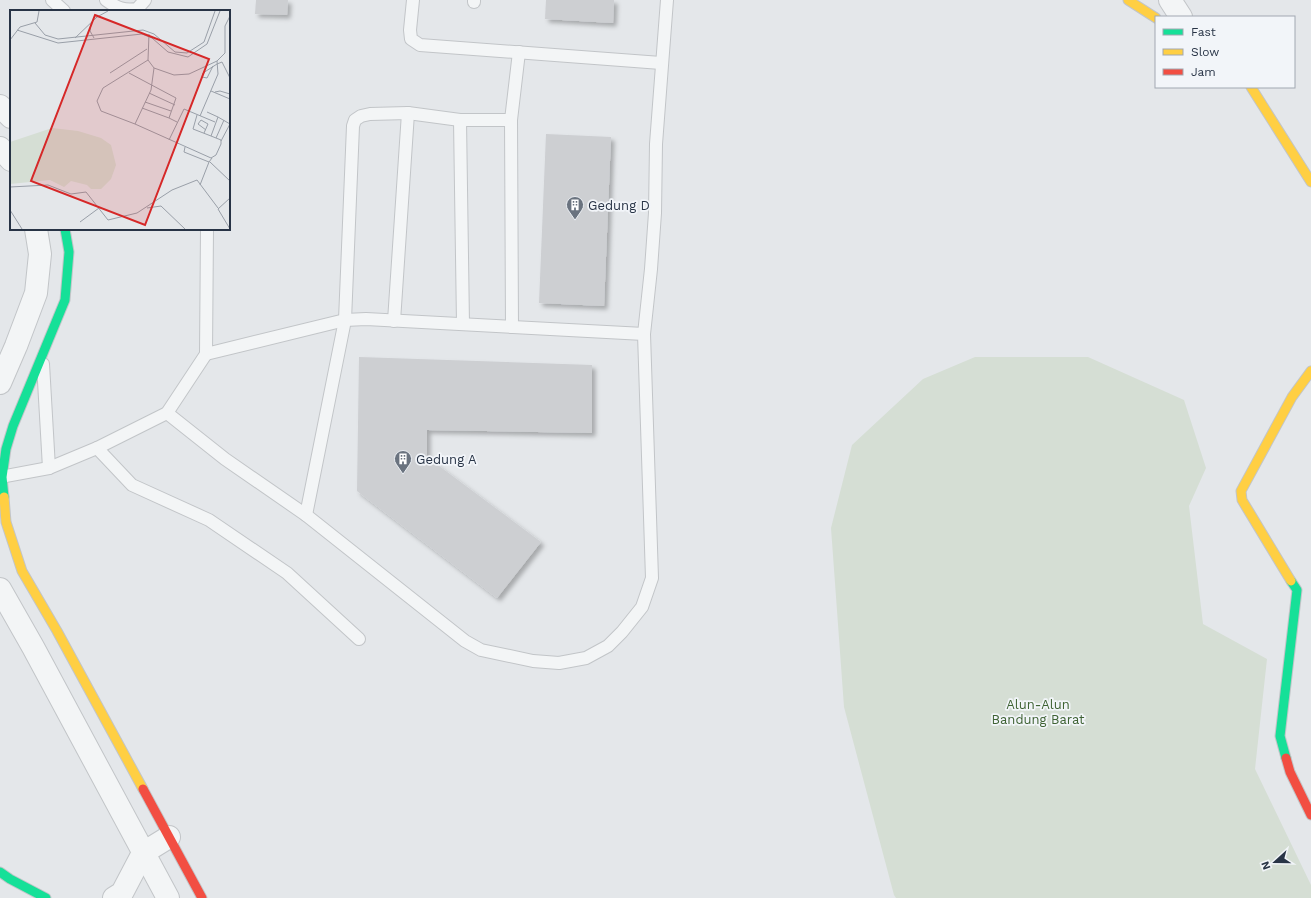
<svg xmlns="http://www.w3.org/2000/svg" width="1311" height="898" font-family="'Work Sans',sans-serif">
	<style>
		.green { fill: #d5ded4 }
		.building { fill: #cdcfd2; filter: url(#shadow) }
		.lines { fill: none; stroke-linecap: round; stroke-linejoin: round }
		.lane-casing { stroke: #c2c5c8; stroke-width: 14 }
		.street-casing { stroke: #c2c5c8; stroke-width: 24 }
		.fast-casing { stroke: #c2c5c8; stroke-width: 11 }
		.slow-casing { stroke: #c2c5c8; stroke-width: 11 }
		.jam-casing { stroke: #c2c5c8; stroke-width: 11 }
		.lane { stroke: #f3f5f6; stroke-width: 12 }
		.street { stroke: #f3f5f6; stroke-width: 22 }
		.fast { stroke: #16e098; stroke-width: 9 }
		.slow { stroke: #ffcf43; stroke-width: 9 }
		.jam { stroke: #f24e42; stroke-width: 9 }
		.labels { text-anchor: middle; dominant-baseline: central; stroke-width: 3.5; stroke-linejoin: round; paint-order: stroke }
		.poi-label { font-size: 13px; fill: #283446; stroke: #f2f5f9; text-anchor: start }
		.park-label { font-size: 13px; fill: #3f6334; stroke: #f2f5f9 }
		.inset-road { fill: none; stroke: #999fa8; stroke-width: 1 }
		.view { fill: #d62828; fill-opacity: 0.15; stroke: #d62828; stroke-width: 2 }
		.inset-edge { fill: none; stroke: #283446; stroke-width: 2 }
	</style>
	<defs>
		<filter id="shadow"><feDropShadow dx="3.5" dy="3.5" stdDeviation="2" flood-color="#0004"/></filter>
	</defs>
	<rect width="100%" height="100%" fill="#e4e7ea"/>
	<path class="green" d="M975,357H1088L1184,400L1206,468L1189,506L1203,624L1267,659L1255,769L1311,885V898H896L894,895L844,707L831,528L852,445L923,379Z"/>
	<g class="building">
		<path d="M256,0H288L287,15L255,14Z"/>
		<path d="M546,0H614L613,23L545,19Z"/>
		<path d="M546,134L611,137L604,306L539,303Z"/>
		<path d="M359,357L592,365V433L427,430V457L541,542L497,598L357,491Z"/>
	</g>
	<g class="lines">
		<defs>
			<g id="lane">
				<path d="M52,0L64,11"/>
				<path d="M106,0C117,8 124,11 137,9L145,0"/>
				<path d="M413,0L410,30L411,39L420,45L661,63"/>
				<path d="M474,2V0"/>
				<path d="M460,120L463,324"/>
				<path d="M511,120L512,327"/>
				<path d="M394,321L408,113"/>
				<path d="M644,334L651,269L655,213L656,144L667,0"/>
				<path d="M43,364L49,468"/>
				<path d="M167,413L225,459L306,515L465,641L481,650L533,661L559,663L586,658L608,646L622,632L642,607L652,578L644,334L366,319L345,320L206,354"/>
				<path d="M97,448L132,485L209,520L287,573L359,639"/>
				<path d="M0,477L49,468L97,448L167,413L206,354L207,229"/>
				<path d="M306,515L345,320L353,126L355,120L361,116L370,114L408,113L460,120H511L519,52"/>
			</g>
			<g id="street">
				<path d="M1170,0L1181,17"/>
				<path d="M0,106L11,117"/>
				<path d="M0,148L11,160"/>
				<path d="M0,383L16,346L36,293L40,254L36,229"/>
				<path d="M0,589L33,647L168,898"/>
				<path d="M114,898L122,893L143,853L169,837"/>
			</g>
			<g id="fast">
				<path d="M4,497L2,477L6,449L13,426L65,300L69,252L65,229"/>
				<path d="M1286,758L1280,736L1297,590L1291,581"/>
				<path d="M0,872L10,879L46,898"/>
			</g>
			<g id="slow">
				<path d="M1128,0L1156,18"/>
				<path d="M1251,87L1311,182"/>
				<path d="M4,497L6,522L22,571L57,631L143,789"/>
				<path d="M1291,581L1242,500L1241,491L1292,397L1311,371"/>
			</g>
			<g id="jam">
				<path d="M1286,758L1290,772L1311,815"/>
				<path d="M143,789L202,898"/>
			</g>
		</defs>
		<use href="#lane" class="lane-casing"/>
		<use href="#street" class="street-casing"/>
		<use href="#fast" class="fast-casing"/>
		<use href="#slow" class="slow-casing"/>
		<use href="#jam" class="jam-casing"/>
		<use href="#lane" class="lane"/>
		<use href="#street" class="street"/>
		<use href="#fast" class="fast"/>
		<use href="#slow" class="slow"/>
		<use href="#jam" class="jam"/>
	</g>
	<defs>
		<symbol id="building-pin" viewBox="-11 -11 22 30"><path d="M0 17L-7.5 6A9.5 9.5 0 1 1 7.5 6Z" fill="#6a737f" stroke="#f2f5f9"/><path d="M-4-6H4V6H1V3H-1V6H-4ZM-2.5-4.3h1.7v1.8h-1.7ZM.8-4.3h1.7v1.8H.8ZM-2.5-1h1.7V.8h-1.7ZM.8-1h1.7V.8H.8Z" fill="#fff"/></symbol>
	</defs>
	<g fill-rule="evenodd">
		<use href="#building-pin" x="565" y="195" width="20" height="27"/>
		<use href="#building-pin" x="393" y="449" width="20" height="27"/>
	</g>
	<g class="labels">
		<g class="poi-label">
			<text x="588" y="205">Gedung D</text>
			<text x="416" y="459">Gedung A</text>
		</g>
		<g class="park-label">
			<text x="1038" y="704">Alun-Alun<tspan x="1038" dy="15">Bandung Barat</tspan></text>
		</g>
	</g>
	<g transform="translate(10 10)">
		<rect width="220" height="220" fill="#e4e7ea"/>
		<path d="M42,118L68,121L91,128L101,135L106,155L101,169L91,179H81L77,175L61,171L54,177L40,170L0,174V132Z" fill="#d5ded4"/>
		<path class="inset-road" d="M25,13L35,25L48,29L133,20L144,24L165,42L177,43L194,32L205,1M81,14L80,21L84,28M7,20L48,33L132,24L142,28L158,42L178,47L197,34L210,1M139,24L138,50L144,58L164,65L179,64L207,51L215,43V16L220,6M65,28L87,7L98,1M0,30L10,17L27,12L29,1M138,50L93,78L87,91L91,101L125,114L141,80L144,58M203,56L197,68L192,67L193,63L207,54L212,52L220,68M100,63L137,39M119,63L166,88L159,108L167,112M201,81L220,89M205,82L210,81L220,84M139,83L165,95M135,92L161,101M132,98L159,108M197,102L208,107M187,105L183,119L201,126M190,106L208,64L207,51M125,114L201,148L206,145L211,134V130L201,126L208,107L220,114L211,131M194,123L198,114L191,110L188,114L196,120M206,128L214,110M159,130L174,99L205,112M175,137L174,142L199,152L202,148M200,152L220,171M190,175L199,152M0,177L38,175L61,184L76,182L98,210L127,203L162,180L187,170L208,198M137,198L151,196L175,219M0,200L12,219M70,212L89,198M220,219L208,199L220,188"/>
		<path class="view" d="M85,5L199,49L135,215L21,171Z"/>
		<rect width="220" height="220" class="inset-edge"/>
	</g>
	<rect x="1155" y="16" width="140" height="72" fill="#f2f5f9" stroke="#a1a8b1"/>
	<rect x="1163" y="29" width="20" height="6" fill="#16e098" stroke="#a1a8b1"/>
	<text x="1191" y="36" font-size="12" fill="#283446">Fast</text>
	<rect x="1163" y="49" width="20" height="6" fill="#ffcf43" stroke="#a1a8b1"/>
	<text x="1191" y="56" font-size="12" fill="#283446">Slow</text>
	<rect x="1163" y="69" width="20" height="6" fill="#f24e42" stroke="#a1a8b1"/>
	<text x="1191" y="76" font-size="12" fill="#283446">Jam</text>
	<g transform="translate(1275 862) rotate(249)" stroke="#f2f5f9" stroke-width="3" paint-order="stroke">
	<path d="M0-3L7 15L0 10L-7 15Z" fill="#283446"/>
	<text y="-6" font-size="11" font-weight="bold" text-anchor="middle" fill="#283446">N</text>
	</g>
</svg>
